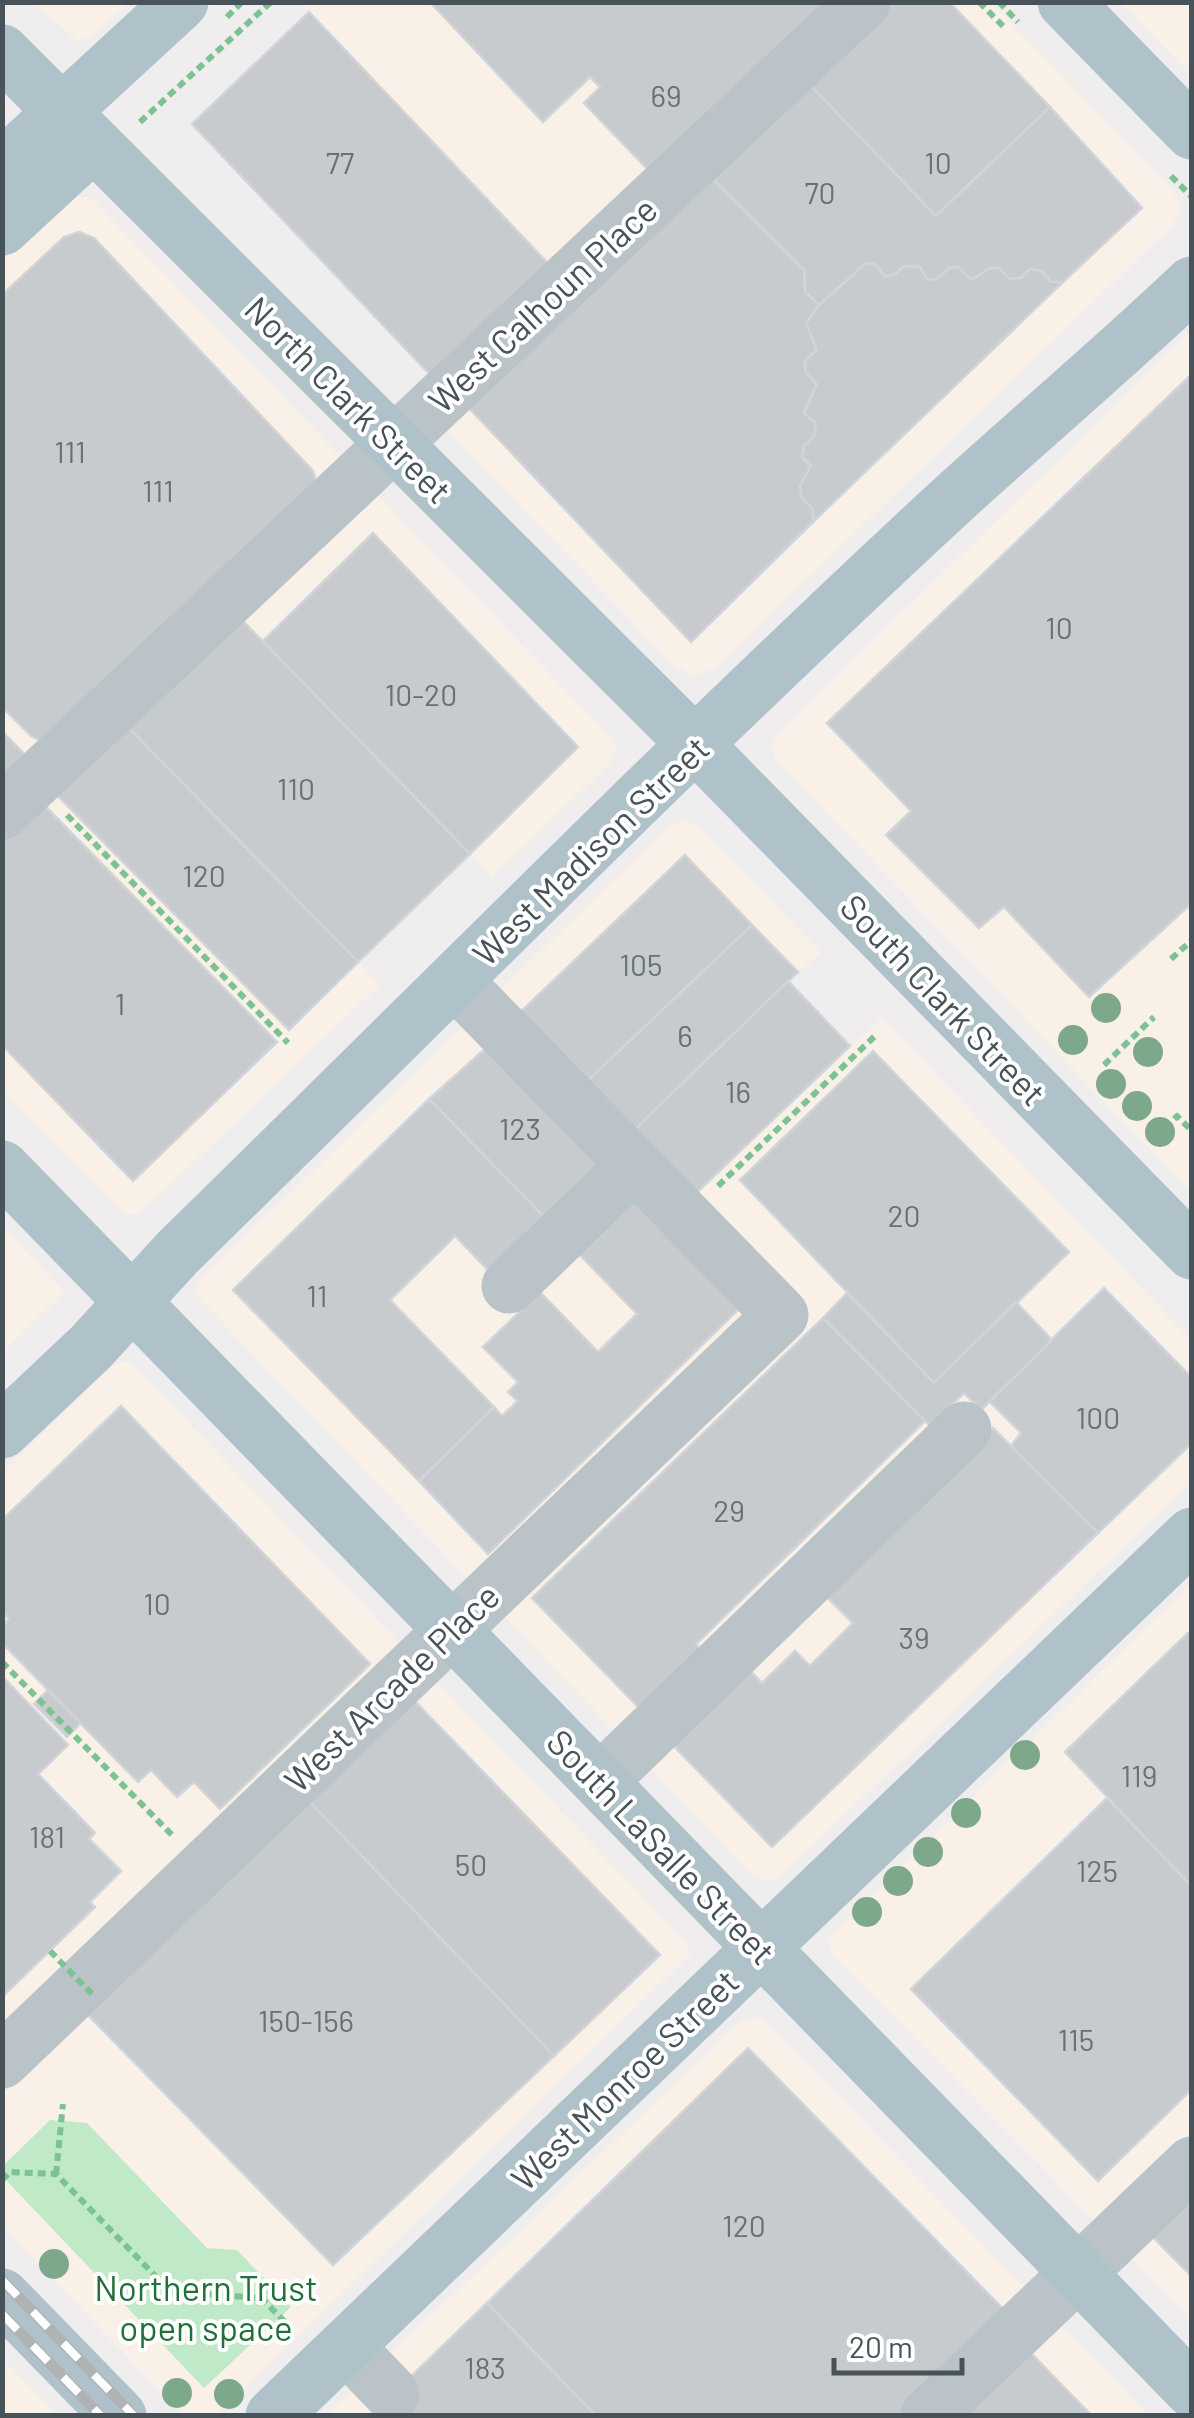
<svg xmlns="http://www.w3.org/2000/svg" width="1194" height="2418" font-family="Barlow,sans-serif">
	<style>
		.commercial { fill: #f9f0e7 }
		.green { fill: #bfe9c7 }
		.building { fill: #c7cbce; stroke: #d1d4d8; stroke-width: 2.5 }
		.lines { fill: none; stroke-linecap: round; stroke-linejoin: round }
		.path { stroke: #7cc292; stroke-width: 6; stroke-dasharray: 8 5; stroke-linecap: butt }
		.minor { stroke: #bac4c8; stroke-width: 55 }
		.major { stroke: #afc1c9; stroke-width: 55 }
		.rail-casing { stroke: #b0b3b6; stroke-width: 11 }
		.rail { stroke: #fff; stroke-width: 8; stroke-dasharray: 22; stroke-linecap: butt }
		.path-bridge { stroke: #7cc292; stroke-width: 6; stroke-dasharray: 8 5; stroke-linecap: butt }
		.tree { fill: #7ea88a }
		.labels { text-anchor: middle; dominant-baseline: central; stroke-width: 8; stroke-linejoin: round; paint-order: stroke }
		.number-label { font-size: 30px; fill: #677176 }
		.street-label { font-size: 35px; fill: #475358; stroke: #fff }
		.park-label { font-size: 35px; fill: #217039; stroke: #fff }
	</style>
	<rect width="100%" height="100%" fill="#efeded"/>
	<g class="commercial">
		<path d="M35,3H129L96,33L78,42Z"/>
		<path d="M301,3H991L1172,189L1181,207L1172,226L715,668L693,676L674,665L428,411L567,280Z"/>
		<path d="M1121,3H1191V75Z"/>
		<path d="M78,195L92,199L607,733L617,749L609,764L492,877L225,602L358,962L380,985L140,1213L126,1215L3,1092V259L66,199Z"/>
		<path d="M1191,331V1192L775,759L771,745L780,731Z"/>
		<path d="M685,820L699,827L821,953L788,981L688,1200L882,1018L1191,1340V1482L781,1876L767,1882L754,1877L193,1292L203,1277L670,826Z"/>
		<path d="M3,1228L65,1292L3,1352Z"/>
		<path d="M124,1361L135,1367L687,1943L691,1954L217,2415H183L3,2227V1472L111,1367Z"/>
		<path d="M1191,1584V2319L832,1954L828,1942L837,1929Z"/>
		<path d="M753,2016L765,2020L1148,2415L325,2416L740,2022Z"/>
		<path d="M2,2359H3L57,2415H3Z"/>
	</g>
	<path class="green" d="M50,2120L87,2123L207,2248L237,2250L291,2307L204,2388L3,2177V2166Z"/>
	<g class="building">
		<path d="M430,2H840L653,175L584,103L600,87L590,77L543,122Z"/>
		<path d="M894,2H949L1050,107L936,216L809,84Z"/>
		<path d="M309,12L555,271L438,383L192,124Z"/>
		<path d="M809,84L936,216L1050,107L1142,208L1063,282H1051L1042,271L1030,269L1021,278L1010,279L998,268H990L971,280L958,267L949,268L936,280L927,279L920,267L904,266L894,275L885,276L874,264H865L819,305L805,292L804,270L710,176Z"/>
		<path d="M710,176L804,270L805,292L819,305L806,323L817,350L805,361L806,373L817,384L804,413L816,423L814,436L804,446L802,457L811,466L800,486L802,498L813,509V522L691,642L468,407Z"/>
		<path d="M79,232L94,238L313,471L317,485L43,742L31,736L2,707V295L64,237Z"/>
		<path d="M865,264H874L885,276L894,275L904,266L920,267L927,279L936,280L949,268L958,267L971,280L990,268H998L1010,279L1021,278L1030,269L1042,271L1051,282H1063L813,522V509L802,498L800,486L811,466L802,457L804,446L814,436L816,423L804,413L817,384L806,373L805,361L817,350L806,323L819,305Z"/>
		<path d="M1192,374V903L1089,997L1004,907L979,928L886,835L911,811L827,723Z"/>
		<path d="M373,533L578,747L470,854L263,641Z"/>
		<path d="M236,614L470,854L358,962L122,721Z"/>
		<path d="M122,721L358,962L289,1030L50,788Z"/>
		<path d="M2,731L31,761L2,789Z"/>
		<path d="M38,799L277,1042L133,1181L2,1045V833Z"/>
		<path d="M685,855L752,925L576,1092L510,1022Z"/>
		<path d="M752,925L798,972L627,1137L580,1088Z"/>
		<path d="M788,981L850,1046L688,1201L627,1137Z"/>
		<path d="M485,1049L610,1156L546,1219L429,1099Z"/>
		<path d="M873,1051L1069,1252L934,1383L740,1180Z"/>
		<path d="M429,1099L546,1219L491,1273L455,1236L390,1300L494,1407L419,1481L233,1290Z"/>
		<path d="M642,1195L746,1302L488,1554L419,1481L494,1407L502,1416L518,1401L508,1392L518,1382L483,1347L540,1292L598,1352L637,1314L580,1255Z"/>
		<path d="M1104,1288L1192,1378V1443L1098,1533L1011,1446L1021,1433L989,1401Z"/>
		<path d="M847,1293L934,1383L1016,1302L1052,1340L981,1410L964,1393L930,1426L823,1318Z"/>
		<path d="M823,1318L925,1421L696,1644L712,1662L651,1720L532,1598Z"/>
		<path d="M121,1406L370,1664L220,1809L194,1782L177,1797L151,1770L138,1782L2,1643V1625L9,1619L2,1612V1520Z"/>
		<path d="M993,1428L1098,1533L772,1847L664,1736L741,1662L762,1683L795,1651L810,1666L853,1623L818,1588L886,1532Z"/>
		<path d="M1188,1633L1192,1636V1887L1065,1752Z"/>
		<path d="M2,1676L68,1745L38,1774L95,1833L89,1839L121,1871L90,1902L95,1907L2,1997Z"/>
		<path d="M48,1690L81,1723L67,1737L34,1704Z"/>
		<path d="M406,1692L660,1955L554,2056L301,1793Z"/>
		<path d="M305,1797L554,2056L333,2265L82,2009Z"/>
		<path d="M1107,1798L1192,1887V2089L1098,2181L911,1989Z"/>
		<path d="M748,2048L1007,2313L897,2416H596L487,2303Z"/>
		<path d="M1192,2192V2277L1149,2233Z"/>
		<path d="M487,2303L596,2416H370Z"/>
		<path d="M1030,2352L1092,2416H963Z"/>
	</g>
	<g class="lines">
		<g class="path">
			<path d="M979,2L1004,27"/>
			<path d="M999,2L1018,22"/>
			<path d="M227,17L242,2"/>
			<path d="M140,122L271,2"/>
			<path d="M1171,176L1192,197"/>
			<path d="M67,815L288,1043"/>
			<path d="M1171,959L1192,940"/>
			<path d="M1104,1065L1154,1017"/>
			<path d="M1165,1128L1177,1116L1192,1131"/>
			<path d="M718,1186L876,1035"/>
			<path d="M2,1662L173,1836"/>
			<path d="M56,2174L63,2104"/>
			<path d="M2,2180L10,2172L56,2174L171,2292L261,2298L287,2324"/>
		</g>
		<g class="minor">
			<path d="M2,812L863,2"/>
			<path d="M509,1286L635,1165"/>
			<path d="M600,1781L964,1429"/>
			<path d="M2,2061L781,1315L455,981"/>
			<path d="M346,2346L392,2394"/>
			<path d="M928,2416L1192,2164"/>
		</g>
		<g class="major">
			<path d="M1065,2L1192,132"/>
			<path d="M2,52L697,746L1192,1252"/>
			<path d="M2,167L181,2"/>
			<path d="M2,228L93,144"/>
			<path d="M2,1168L1192,2390"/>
			<path d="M2,1431L91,1347L178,1252C434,1002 686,746 950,502C1030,429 1113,359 1192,284"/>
			<path d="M2,2296L119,2416"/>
			<path d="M273,2416L1192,1535"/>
		</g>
		<defs>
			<g id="rail">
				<path d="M2,2280L134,2416"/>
				<path d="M2,2314L101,2416"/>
			</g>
		</defs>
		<use href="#rail" class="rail-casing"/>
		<use href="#rail" class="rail"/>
		<path class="path-bridge" d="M50,1951L95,1997"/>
	</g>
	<g class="tree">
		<circle cx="1106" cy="1008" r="15"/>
		<circle cx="1073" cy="1040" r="15"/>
		<circle cx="1148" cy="1052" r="15"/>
		<circle cx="1111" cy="1084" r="15"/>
		<circle cx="1137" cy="1106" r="15"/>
		<circle cx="1160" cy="1132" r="15"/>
		<circle cx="1025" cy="1755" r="15"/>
		<circle cx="966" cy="1813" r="15"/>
		<circle cx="928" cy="1852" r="15"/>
		<circle cx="898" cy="1881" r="15"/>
		<circle cx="867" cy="1912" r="15"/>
		<circle cx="54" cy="2264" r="15"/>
		<circle cx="177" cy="2393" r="15"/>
		<circle cx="229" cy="2394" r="15"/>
	</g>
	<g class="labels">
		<g class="number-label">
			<text x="666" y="95">69</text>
			<text x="340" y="162">77</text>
			<text x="938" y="162">10</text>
			<text x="820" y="192">70</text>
			<text x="70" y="451">111</text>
			<text x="158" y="490">111</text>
			<text x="1059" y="627">10</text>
			<text x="421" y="694">10-20</text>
			<text x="296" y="788">110</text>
			<text x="204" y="875">120</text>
			<text x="641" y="964">105</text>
			<text x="120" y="1003">1</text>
			<text x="685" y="1035">6</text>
			<text x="738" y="1091">16</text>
			<text x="520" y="1128">123</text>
			<text x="904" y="1215">20</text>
			<text x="317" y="1295">11</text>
			<text x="1098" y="1417">100</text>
			<text x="729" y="1510">29</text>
			<text x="157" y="1603">10</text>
			<text x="914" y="1637">39</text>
			<text x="1139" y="1775">119</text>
			<text x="47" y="1836">181</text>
			<text x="471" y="1864">50</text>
			<text x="1097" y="1870">125</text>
			<text x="306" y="2020">150-156</text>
			<text x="1076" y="2039">115</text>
			<text x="744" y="2225">120</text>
			<text x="485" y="2367">183</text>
		</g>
		<g class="street-label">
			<text transform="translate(542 304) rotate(-43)">West Calhoun Place</text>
			<text transform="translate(349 399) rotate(45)">North Clark Street</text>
			<text transform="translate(590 850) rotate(-44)">West Madison Street</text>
			<text transform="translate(944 999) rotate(46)">South Clark Street</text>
			<text transform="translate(391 1687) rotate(-44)">West Arcade Place</text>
			<text transform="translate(662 1846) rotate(46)">South LaSalle Street</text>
			<text transform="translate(624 2079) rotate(-44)">West Monroe Street</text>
		</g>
		<g class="park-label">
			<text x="206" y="2287">Northern Trust<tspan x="206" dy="40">open space</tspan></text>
		</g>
	</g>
	<rect width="1194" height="2418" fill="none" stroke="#475358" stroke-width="10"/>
	<path d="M834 2358v15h128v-15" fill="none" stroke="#475358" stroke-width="5"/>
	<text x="849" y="2358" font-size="30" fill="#475358" stroke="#ffffff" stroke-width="8" paint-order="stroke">20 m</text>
</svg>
